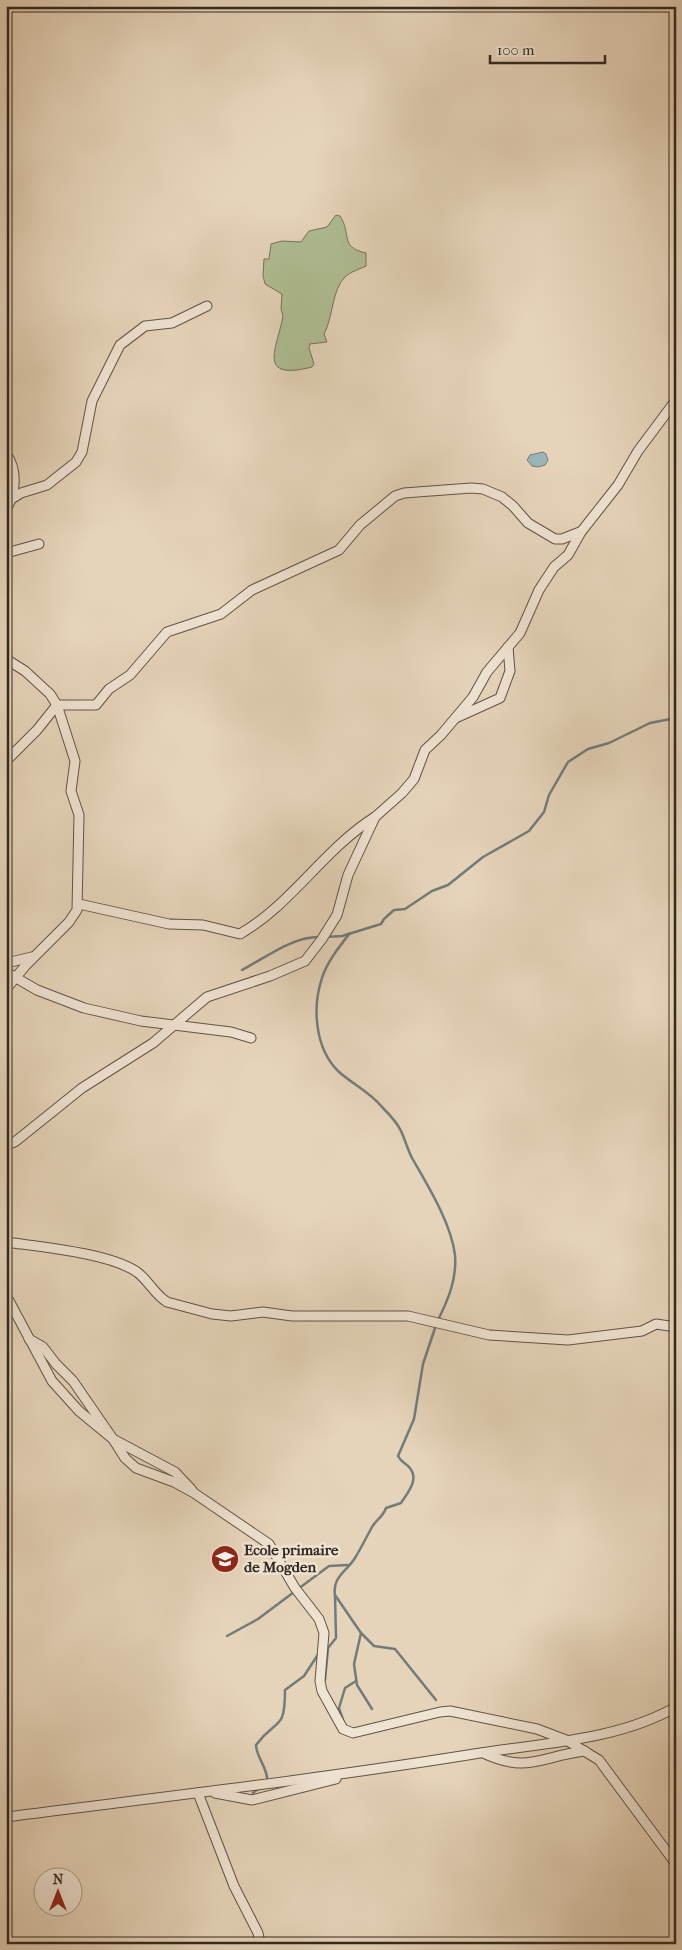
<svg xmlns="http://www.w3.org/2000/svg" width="682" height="1950" font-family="'IM FELL French Canon',serif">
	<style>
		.green { fill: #afbe94; stroke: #71735a }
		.water { fill: #9ab6b9; stroke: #717d7b }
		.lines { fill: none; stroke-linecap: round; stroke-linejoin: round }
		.stream { stroke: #717d7b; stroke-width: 2.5 }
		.street-casing { stroke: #605346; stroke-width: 11 }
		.street { stroke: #efe3d2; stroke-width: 9 }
		.labels { text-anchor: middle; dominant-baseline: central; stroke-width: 5; stroke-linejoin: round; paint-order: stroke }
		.poi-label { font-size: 15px; font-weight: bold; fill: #33281f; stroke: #efe3d2; text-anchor: start }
	</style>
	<rect width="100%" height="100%" fill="#e6d4ba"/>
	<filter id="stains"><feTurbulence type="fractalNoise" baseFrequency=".004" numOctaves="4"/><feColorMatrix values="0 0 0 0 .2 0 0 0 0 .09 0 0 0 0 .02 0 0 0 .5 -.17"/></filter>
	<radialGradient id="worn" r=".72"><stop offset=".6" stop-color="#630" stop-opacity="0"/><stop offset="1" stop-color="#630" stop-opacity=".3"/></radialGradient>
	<path class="green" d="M336,215L340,216C352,234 339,247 366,253V266C360,269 350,272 345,277C332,289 333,318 324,334L327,342L310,344L309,348L314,364L312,367C256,381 277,349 283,316L281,309L282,294L265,284L263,276L264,259H269L271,244L282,241L301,242L309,231L327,227Z"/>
	<path class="water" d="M543,452L546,454L548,460L545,465L538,467L532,466L527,460L530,455Z"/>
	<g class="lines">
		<g class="stream">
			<path d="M350,933C339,947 327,962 322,978C312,1008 315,1048 338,1071C352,1084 370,1092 382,1107C389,1114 397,1122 401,1131C405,1140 408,1150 412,1158C428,1186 451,1223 455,1255C457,1279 448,1300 438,1320"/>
			<path d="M326,937L342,936L381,924L384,919L394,910L405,909L432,891L448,885L483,857L529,831L544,812L549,795L568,762L588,749L609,743L650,723L676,718"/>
			<path d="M242,970C265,958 293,936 320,937"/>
			<path d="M298,1589L329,1566L348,1565"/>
			<path d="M361,1633L374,1646L395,1649L436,1700"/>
			<path d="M227,1636L258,1619L294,1592"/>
			<path d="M325,1680L328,1648L336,1638L335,1595"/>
			<path d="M372,1709L357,1685L354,1664L361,1633L335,1595C332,1577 347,1571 355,1558C361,1548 366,1538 372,1527C376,1520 383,1517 386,1508L401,1503C408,1492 420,1479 409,1467C405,1463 401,1462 398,1456L414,1419L423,1364L436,1325"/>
			<path d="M343,1720L339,1708L345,1688L356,1681"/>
			<path d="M267,1781C269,1770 256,1757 256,1745C277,1717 285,1732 285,1690L304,1676L319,1653"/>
			<path d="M253,1793L259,1788"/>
		</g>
		<defs>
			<g id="street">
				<path d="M6,453C18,471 16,492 6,510"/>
				<path d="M13,498L21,493L47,485L76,462L82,452L92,401L120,345L145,326L172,323L207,306"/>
				<path d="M6,553L39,544"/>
				<path d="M6,659L25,671L50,694L57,705L75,761L71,791L79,815L77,910L69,922L26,965L6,989"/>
				<path d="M458,717L500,698L510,671L508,647"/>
				<path d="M6,761L37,730L57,705H96L109,689L130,675L167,632L221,614L252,590L339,550L360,525L395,496L404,493L471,488L483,489L502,497L513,506L528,523L555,539H562L580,532"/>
				<path d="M79,904L169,924L203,925L240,934C292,904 324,849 375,817"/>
				<path d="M6,963L32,957"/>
				<path d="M6,972L37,990L84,1008L141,1021L231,1032L251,1038"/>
				<path d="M6,1146L16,1141L82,1088L153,1043L207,997L270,976L305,961L322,939L337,915L348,875L375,817L402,793L414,779L425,750L441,735L473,697L487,672L520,633L539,590L554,567L568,555L581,532L618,485L638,451L676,400"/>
				<path d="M6,1242C41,1247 109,1253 137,1272C149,1281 155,1295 167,1302L212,1314L231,1316L263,1312L292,1316H408L489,1335L568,1340L642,1331L656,1324L676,1327"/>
				<path d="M6,1295L52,1381L79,1411L113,1439L125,1458L136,1468L174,1482L194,1493L269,1544L295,1588L319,1619L324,1633L320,1681L322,1691L343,1729L353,1733L440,1712L450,1711L537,1729L566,1740L599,1760L676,1864"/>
				<path d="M29,1339L43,1347L56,1364L73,1381L113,1439L175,1472L192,1490"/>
				<path d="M483,1753C528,1774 541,1756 585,1751"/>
				<path d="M198,1793L234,1886L258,1933L260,1944"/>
				<path d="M215,1793L252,1800L336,1779"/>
				<path d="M6,1817C162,1797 319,1779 474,1754C541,1743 616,1741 676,1707"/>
			</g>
		</defs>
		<use href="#street" class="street-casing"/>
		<use href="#street" class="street"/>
	</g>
	<defs>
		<symbol id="school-disc" viewBox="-11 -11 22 22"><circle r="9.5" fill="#8f2418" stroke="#efe3d2"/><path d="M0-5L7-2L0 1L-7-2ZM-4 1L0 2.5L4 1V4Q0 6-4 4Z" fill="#fff"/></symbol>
	</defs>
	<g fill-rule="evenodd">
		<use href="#school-disc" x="209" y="1543" width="32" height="32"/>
	</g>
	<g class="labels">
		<g class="poi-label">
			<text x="244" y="1550">Ecole primaire<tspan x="244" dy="17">de Mogden</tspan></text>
		</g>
	</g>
	<rect width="682" height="1950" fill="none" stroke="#e6d4ba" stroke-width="25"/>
	<rect x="8" y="8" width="667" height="1935" fill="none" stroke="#33281f" stroke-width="2.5"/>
	<rect x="12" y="12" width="657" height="1925" fill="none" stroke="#33281f"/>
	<g transform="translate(58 1892)"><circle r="24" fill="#efe3d2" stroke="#a4988a"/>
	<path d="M0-4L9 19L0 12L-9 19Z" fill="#8f2418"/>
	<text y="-8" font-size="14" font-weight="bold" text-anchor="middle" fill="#33281f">N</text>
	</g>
	<path d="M490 55v8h115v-8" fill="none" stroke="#33281f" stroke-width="2.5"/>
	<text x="497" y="55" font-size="15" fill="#33281f" stroke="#efe3d2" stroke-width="4" paint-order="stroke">100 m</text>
	<rect width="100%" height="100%" filter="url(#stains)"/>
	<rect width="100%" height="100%" fill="url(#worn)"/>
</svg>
